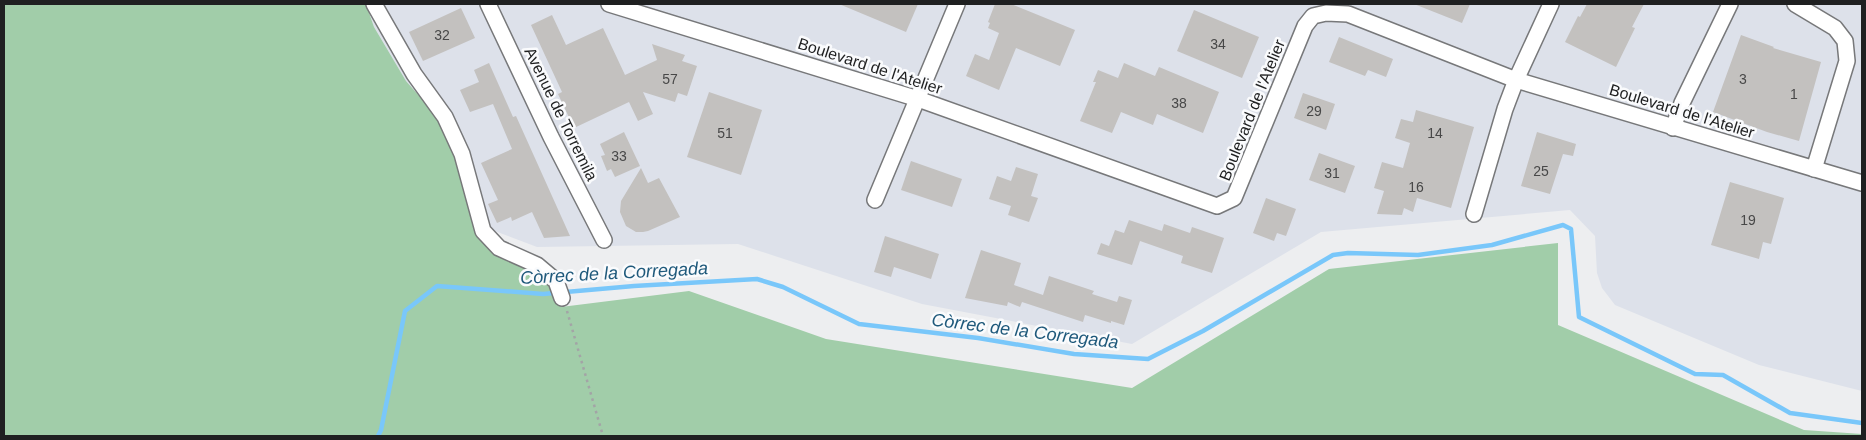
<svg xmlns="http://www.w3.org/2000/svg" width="1866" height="440" font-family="Helvetica,sans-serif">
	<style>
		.built { fill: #dde1ea }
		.green { fill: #a1cda9 }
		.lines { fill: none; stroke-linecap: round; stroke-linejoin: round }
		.stream { stroke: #79c7fa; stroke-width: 4.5 }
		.building { fill: #c3c1bf }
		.minor-casing { stroke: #77787a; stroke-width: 18 }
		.path { stroke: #a3a4a6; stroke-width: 2.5; stroke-dasharray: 2.5 4; stroke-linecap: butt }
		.minor { stroke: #fff; stroke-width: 15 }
		.labels { text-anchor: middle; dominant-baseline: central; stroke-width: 5; stroke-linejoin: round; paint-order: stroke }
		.number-label { font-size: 14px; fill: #484848 }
		.street-label { font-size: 16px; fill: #1f2021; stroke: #fafbfd }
		.water-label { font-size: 18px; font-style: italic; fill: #1f597b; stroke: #fafbfd }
	</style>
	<rect width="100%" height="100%" fill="#edeef0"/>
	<path class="built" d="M366,4H1862V391L1759,365L1615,305L1602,288L1597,273L1595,236L1570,210L1321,232L1132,344L922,304L738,244L537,247L487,228L444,124L406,81L374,27Z"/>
	<path class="green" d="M4,4H366L374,27L406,81L444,124L497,253L533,272L551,284L561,307L689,291L826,339L1132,388L1329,269L1558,243V325L1804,430L1862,434V436H4Z"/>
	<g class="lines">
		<path class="stream" d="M378,436L381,430L405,311L437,286L543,294L634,286L757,279L783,287L859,324L978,338L1074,354L1148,359L1203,331L1333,255L1348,253L1418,255L1492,245L1563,225L1571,229L1579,317L1695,374L1723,375L1790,413L1862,423"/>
	</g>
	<g class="building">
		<path d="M839,4H918L906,32Z"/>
		<path d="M995,4H1011L1075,30L1060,66L1016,48L999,90L966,76L975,54L989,60L999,33L988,28L990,23L988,22Z"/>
		<path d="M1414,4H1470L1462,23Z"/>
		<path d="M1587,4H1644L1632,27L1635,28L1616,67L1565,42L1578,16L1580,17Z"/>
		<path d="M461,8L475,38L423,61L409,32Z"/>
		<path d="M1194,10L1259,37L1242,78L1177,51Z"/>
		<path d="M552,15L566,45L603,28L625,75L657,60L652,44L685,55L682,61L697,66L687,96L678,93L675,102L643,92L653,114L638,121L629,102L574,128L558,94L562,92L531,25Z"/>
		<path d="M1741,35L1774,47L1773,48L1821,62L1799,141L1767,132L1713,112Z"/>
		<path d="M1339,37L1393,59L1386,77L1368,70L1365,76L1329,62Z"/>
		<path d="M489,63L513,117L516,116L570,236L544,238L532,212L512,221L511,217L497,223L488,204L498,200L481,163L512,149L493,104L470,112L460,90L479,82L474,70Z"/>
		<path d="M1124,63L1155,76L1159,67L1219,92L1203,133L1157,114L1153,125L1121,112L1112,133L1080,121L1096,82H1093L1098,70L1118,78Z"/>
		<path d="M709,92L762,110L741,175L687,157Z"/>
		<path d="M1303,93L1335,104L1326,130L1294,118Z"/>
		<path d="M1416,110L1474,127L1451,208L1417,198L1413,212L1404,208L1402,215L1377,214L1384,191L1374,188L1382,162L1403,168L1410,143L1395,138L1401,119L1413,122Z"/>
		<path d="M624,132L640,166L615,177L611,169L607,171L601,156L605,155L600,144Z"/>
		<path d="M1537,132L1576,144L1573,156L1563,154L1550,194L1521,186Z"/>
		<path d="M1319,153L1355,166L1345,193L1309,180Z"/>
		<path d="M911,161L962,179L952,207L901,190Z"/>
		<path d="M1016,167L1038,174L1031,196L1038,198L1029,222L1008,215L1011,206L989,199L997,176L1011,181Z"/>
		<path d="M641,168L648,183L659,178L680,217L648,231L643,232H636L626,226L620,212L621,201Z"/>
		<path d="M1730,182L1784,198L1771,244L1763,242L1759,259L1711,245Z"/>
		<path d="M1266,198L1296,209L1286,236L1277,233L1274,241L1253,233Z"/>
		<path d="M1129,220L1162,231L1164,224L1190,233L1192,227L1224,238L1212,273L1181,263L1183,256L1140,241L1132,265L1097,254L1101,243L1109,246L1115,230L1124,233Z"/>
		<path d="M885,236L939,254L931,279L894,267L891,277L874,272Z"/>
		<path d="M981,250L1021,263L1014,285L1043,295L1049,276L1094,291L1092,294L1117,302L1119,296L1132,300L1124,325L1111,321V323L1085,315L1083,322L1022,302L1020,307L1008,302L1007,306L965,298Z"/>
	</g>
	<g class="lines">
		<defs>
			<g id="minor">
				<path d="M374,4L414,74L445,117L462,154L483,231L499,248L537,265L556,281L562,298"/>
				<path d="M488,4L551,137L604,240"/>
				<path d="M609,4L918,99L1217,206L1234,198L1305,26L1313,16L1326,13L1348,14L1516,80L1862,183"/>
				<path d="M1795,4L1835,28L1845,41L1847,61L1814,169"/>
				<path d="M1673,128L1682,103L1730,4"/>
				<path d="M875,200L957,4"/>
				<path d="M1474,214L1505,109L1516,80L1551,4"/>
			</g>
		</defs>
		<use href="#minor" class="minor-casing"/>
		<path class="path" d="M567,311L603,436"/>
		<use href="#minor" class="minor"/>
	</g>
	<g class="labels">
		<g class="number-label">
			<text x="442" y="35">32</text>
			<text x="1218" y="44">34</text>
			<text x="670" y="79">57</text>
			<text x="1743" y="79">3</text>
			<text x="1794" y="94">1</text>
			<text x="1179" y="103">38</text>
			<text x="1314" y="111">29</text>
			<text x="725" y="133">51</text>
			<text x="1435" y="133">14</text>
			<text x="619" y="156">33</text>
			<text x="1541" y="171">25</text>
			<text x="1332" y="173">31</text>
			<text x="1416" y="187">16</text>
			<text x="1748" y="220">19</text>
		</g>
		<g class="street-label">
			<text transform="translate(870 66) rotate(18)">Boulevard de l'Atelier</text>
			<text transform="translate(1252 110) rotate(-68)">Boulevard de l'Atelier</text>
			<text transform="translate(1682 111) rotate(17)">Boulevard de l'Atelier</text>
			<text transform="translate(561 114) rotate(64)">Avenue de Torremila</text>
		</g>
		<g class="water-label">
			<text transform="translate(614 273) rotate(-3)">Còrrec de la Corregada</text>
			<text transform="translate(1025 331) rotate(7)">Còrrec de la Corregada</text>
		</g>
	</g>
	<rect width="1866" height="440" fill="none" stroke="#1f2021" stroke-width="10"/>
</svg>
